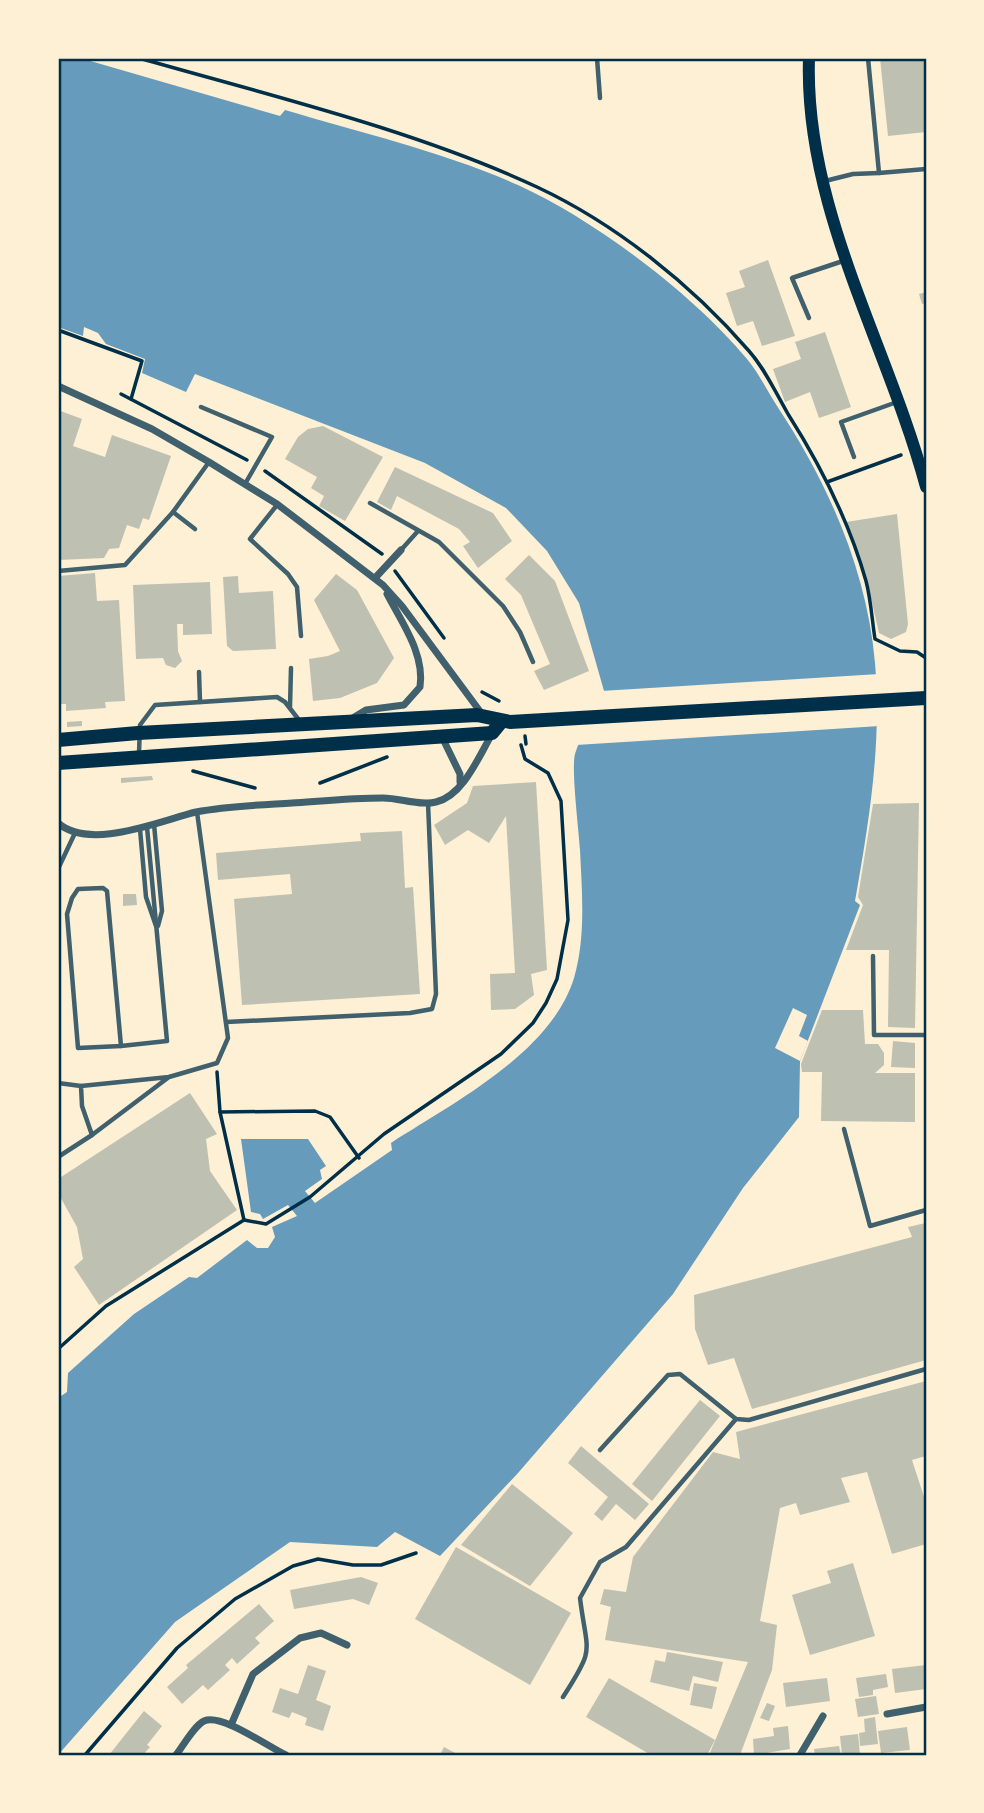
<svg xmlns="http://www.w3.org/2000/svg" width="984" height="1813" font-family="'Roboto Condensed',sans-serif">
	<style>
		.water { fill: #669bbc }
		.pier { fill: #fdf0d5 }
		.building { fill: #bec0b2 }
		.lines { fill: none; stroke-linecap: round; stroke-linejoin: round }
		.path { stroke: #003049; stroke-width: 3.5 }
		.service { stroke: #3f606c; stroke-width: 4.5 }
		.minor { stroke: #3f606c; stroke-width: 7 }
		.secondary { stroke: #003049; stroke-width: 12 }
		.primary { stroke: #003049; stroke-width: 14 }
		.neatline { fill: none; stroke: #003049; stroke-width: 2.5 }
	</style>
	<rect width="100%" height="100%" fill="#fdf0d5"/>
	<path class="water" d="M58,58H80L280,116L285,110C362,133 444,152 518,185C595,220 693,294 747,359C759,373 767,391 777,406C828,483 867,570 875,663C882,743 869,822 855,901L860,905L800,1061L799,1117L743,1188L673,1294L518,1473L440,1556L395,1532L377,1547L290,1542L175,1622L58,1755V1398L67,1392L68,1373L134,1314L189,1277L197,1278L247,1240L257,1248H268L275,1237L272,1227L297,1216L288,1205L263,1219L260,1214L251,1212L241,1139H308L326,1166L320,1170L322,1179L305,1191L315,1203L392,1150L391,1143C453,1103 551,1053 574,978C586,937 582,892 580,850C579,831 571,769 575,754C580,736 597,715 606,698L579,603L547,551L506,508L425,463L195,374L186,392L142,373L145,359L106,344L98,333L84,327L83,336L58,327Z"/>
	<g class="pier">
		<path d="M879,674L880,726L576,745L603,698L601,691Z"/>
		<path d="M793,1008L807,1015L799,1036L808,1041L800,1061L775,1048Z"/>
	</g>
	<g class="building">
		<path d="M880,58H926V132L888,136Z"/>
		<path d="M768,260L795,336L762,346L753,321L737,326L726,293L745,287L739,271Z"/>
		<path d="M926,292V303L922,304L919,294Z"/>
		<path d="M825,332L851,407L819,418L810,392L785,402L773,369L801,359L795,342Z"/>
		<path d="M58,410L82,419L73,446L105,457L112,435L171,456L149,520L143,518L139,529L127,525L119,548L109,549L104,558L58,560Z"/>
		<path d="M323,426L383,457L345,521L319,506L324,496L311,488L317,477L285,459L298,437L308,429Z"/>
		<path d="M395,467L493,513L512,541L478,568L463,546L470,542L459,529L397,496L391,510L377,502Z"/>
		<path d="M897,514L908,624L906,632L891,639L879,633L867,581L846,522Z"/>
		<path d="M529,555L555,581L589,671L544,690L534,671L550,664L521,595L505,579Z"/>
		<path d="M95,573L97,601L119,600L125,701L105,702L106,708L66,711V704H58V576Z"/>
		<path d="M336,574L357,590L394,658L377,683L340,698L313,701L309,659L328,656L340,651L314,600Z"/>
		<path d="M238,576L239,593L273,591L276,649L233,651L227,646L223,577Z"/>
		<path d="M210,582L212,634L183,635V624H177L178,651L182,661L175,668L166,665L163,658L136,659L133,585Z"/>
		<path d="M82,721V726L67,727V722Z"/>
		<path d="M152,776L153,780L121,783V778Z"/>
		<path d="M536,782L547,970L531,974L534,995L515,1009L491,1010L490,974L515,973L506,816L489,843L468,830L445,845L434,825L467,803L473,786Z"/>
		<path d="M919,803L915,1028L888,1027L889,950H846L863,905L858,897L873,804Z"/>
		<path d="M402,831L405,888L413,887L420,994L242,1005L234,899L292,894L290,874L218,880L216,853L361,841L360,833Z"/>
		<path d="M123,894H136L137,905L123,906Z"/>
		<path d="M822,1010H863L865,1044H878L884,1053V1065L875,1073H915V1122L821,1121L822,1072H802L801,1064Z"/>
		<path d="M893,1041L915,1043V1068L891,1067Z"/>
		<path d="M190,1093L217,1134L206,1139L210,1171L237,1210L99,1305L74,1267L83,1259L77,1227L58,1193V1179Z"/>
		<path d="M926,1223V1360L752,1409L734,1358L708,1365L695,1329L694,1295L912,1237L908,1227Z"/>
		<path d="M926,1381V1456L912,1460L926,1503V1544L892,1554L867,1472L841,1478L850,1502L800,1515L796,1503L780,1508L760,1621L777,1625L772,1670L740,1755H709L748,1662L605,1640L611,1607L600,1604L604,1589L626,1592L633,1557L713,1452L740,1459L736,1432Z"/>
		<path d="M700,1400L720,1416L652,1501L632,1484Z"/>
		<path d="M581,1446L649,1504L635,1520L616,1504L602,1521L594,1514L608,1497L568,1463Z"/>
		<path d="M512,1484L573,1533L530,1586L461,1545Z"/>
		<path d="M456,1547L571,1613L530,1685L415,1619Z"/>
		<path d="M853,1563L875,1636L810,1655L792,1595L831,1583L827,1571Z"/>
		<path d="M361,1577L378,1583L369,1605L353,1599L294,1609L290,1590Z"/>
		<path d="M259,1604L274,1621L255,1638L260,1643L237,1664L232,1658L225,1665L230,1670L208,1690L203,1685L182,1704L167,1687L188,1668L186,1665Z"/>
		<path d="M667,1652L723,1662L718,1682L693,1676L689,1691L650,1682L655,1660L665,1662Z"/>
		<path d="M308,1665L326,1671L316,1700L331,1706L323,1731L305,1725L307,1718L292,1712L289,1718L272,1712L280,1688L298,1694Z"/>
		<path d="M926,1665V1689L895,1693L892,1669Z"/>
		<path d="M886,1674L888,1687L873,1690V1695L859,1697L856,1678Z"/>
		<path d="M609,1678L715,1740L707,1755H651L586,1717Z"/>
		<path d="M827,1678L830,1701L786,1707L783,1683Z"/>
		<path d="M694,1683L717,1687L712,1709L690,1705Z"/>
		<path d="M876,1696L879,1714L858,1717L855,1699Z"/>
		<path d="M767,1703L775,1706L769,1721L760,1718Z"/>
		<path d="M144,1711L162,1726L147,1745L150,1747L143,1755H109Z"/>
		<path d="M875,1717L878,1744L860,1746L859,1733L865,1732L864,1719Z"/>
		<path d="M788,1726L790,1749L754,1755L753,1739L774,1736L773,1728Z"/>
		<path d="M907,1727L910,1750L881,1753L878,1731Z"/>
		<path d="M858,1734L860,1755H842L840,1736Z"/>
		<path d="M839,1746L841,1755H815L814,1749Z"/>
		<path d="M444,1747L459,1755H440Z"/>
	</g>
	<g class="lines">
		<g class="path">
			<path d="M139,58C268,95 415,130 537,187C616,224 692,285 749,351C765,369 776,393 788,414C821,466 849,521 866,581C871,600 872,620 875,639L900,651L917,652L926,658"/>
			<path d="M58,330L142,361L131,399"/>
			<path d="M121,394L247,460"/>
			<path d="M265,471L382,554"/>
			<path d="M827,482L901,455"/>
			<path d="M395,571L444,638"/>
			<path d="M482,692L499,701"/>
			<path d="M525,736L526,744"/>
			<path d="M193,771L255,788"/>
			<path d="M320,783L387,757"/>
			<path d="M217,1072L220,1112L244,1220"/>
			<path d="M220,1112L315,1111L330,1117L359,1158"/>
			<path d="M58,1349L106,1306L244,1220L266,1224L310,1197L384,1134L501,1054L533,1023L546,1003L557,979L568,920L561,801L548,773L525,759L521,745"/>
			<path d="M85,1755L177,1648L235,1599L293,1566L318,1559L353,1565H381L416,1553"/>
		</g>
		<g class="service">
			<path d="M597,58L600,98"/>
			<path d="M868,58L879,173L926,169"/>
			<path d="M825,181L853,174L879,173"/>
			<path d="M809,318L792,278L843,261"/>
			<path d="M201,407L272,437L245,484"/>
			<path d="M854,457L841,422L897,402"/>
			<path d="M370,503L439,542L503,606L520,632L533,662"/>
			<path d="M277,505L250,539L288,574L297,587L301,636"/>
			<path d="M173,512L195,529"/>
			<path d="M401,550L418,531"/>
			<path d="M58,571L125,565L173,512L209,462"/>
			<path d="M199,672L200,702"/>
			<path d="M290,707L291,668"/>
			<path d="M139,753L140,725L155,705L277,697L285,702L299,720"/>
			<path d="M154,824L162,911L158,926"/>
			<path d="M140,829L146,897L156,926"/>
			<path d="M58,869L75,833"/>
			<path d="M103,888L107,891L121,1046L78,1048L67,914L72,898L78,889Z"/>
			<path d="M873,956L874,1035H926"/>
			<path d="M226,1022L410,1013L432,1009L436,994L428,803"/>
			<path d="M121,1046L167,1041L147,827"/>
			<path d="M169,1077L92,1135L82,1106L81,1086L169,1077L217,1063L228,1038L197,812"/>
			<path d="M58,1083L81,1086"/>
			<path d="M844,1129L870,1226L926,1210"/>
			<path d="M58,1157L92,1135"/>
			<path d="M600,1450L668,1375L680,1374L736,1419L749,1420L926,1369"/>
			<path d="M563,1697C596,1646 587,1655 580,1598L600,1562L626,1547L736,1419"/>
		</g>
		<g class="minor">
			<path d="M58,386L152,429L209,462L277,504L383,585L402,606L482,714"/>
			<path d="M375,578L401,550"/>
			<path d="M351,719L366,710L404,705L420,687C425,654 402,623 387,594"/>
			<path d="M442,737L460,774V782"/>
			<path d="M58,823C90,851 159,821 196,812C227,806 260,805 292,803C322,801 353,798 383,798C400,798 419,806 436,802C463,796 479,756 492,734"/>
			<path d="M887,1714L926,1707"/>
			<path d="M231,1725L253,1674L300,1638L321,1633L347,1645"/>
			<path d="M176,1755C183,1746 194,1726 204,1721C222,1713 268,1747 286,1755"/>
			<path d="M800,1755L823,1716"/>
		</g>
		<path class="secondary" d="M809,58C804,209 888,345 926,487"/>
		<g class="primary">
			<path d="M58,740L138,733L477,715L510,722L926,698"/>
			<path d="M58,763L492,733L501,722"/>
		</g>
	</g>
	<rect width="984" height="1813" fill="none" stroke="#fdf0d5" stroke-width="119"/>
	<rect x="60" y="60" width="865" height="1694" class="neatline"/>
</svg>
